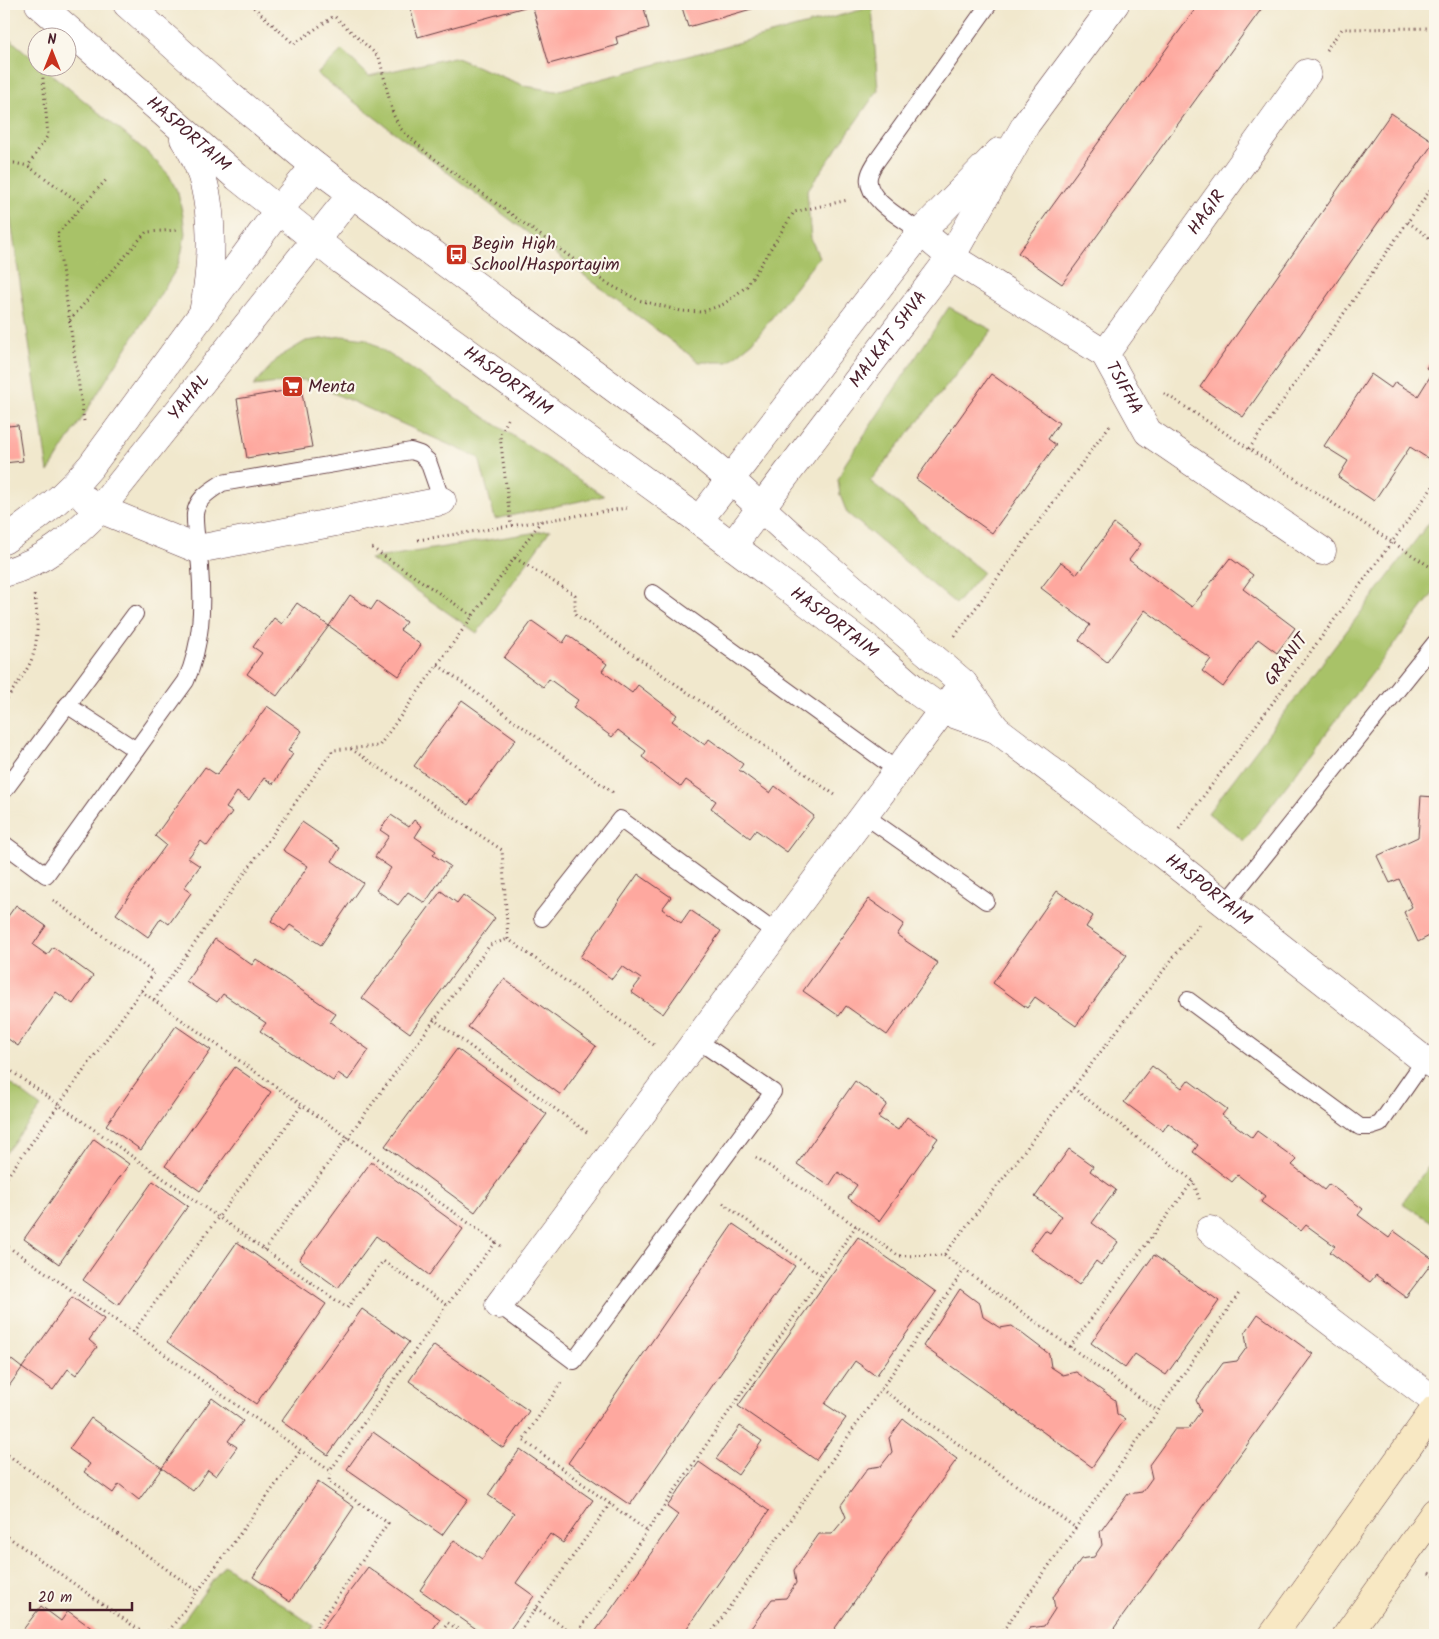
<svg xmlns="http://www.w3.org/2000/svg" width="1439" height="1639" font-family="Kalam,sans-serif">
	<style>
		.green { fill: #a8c268; stroke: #79704a }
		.building { fill: #fea89f }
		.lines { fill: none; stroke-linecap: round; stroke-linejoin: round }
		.service-casing { stroke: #633d43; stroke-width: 18 }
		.minor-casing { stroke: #633d43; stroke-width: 29 }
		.tertiary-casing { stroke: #633d43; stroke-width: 29 }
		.secondary-casing { stroke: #633d43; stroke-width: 29 }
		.path { stroke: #633d43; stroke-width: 3; stroke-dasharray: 1 4; stroke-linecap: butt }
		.service { stroke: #fff; stroke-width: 16 }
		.minor { stroke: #fff; stroke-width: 28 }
		.tertiary { stroke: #fff; stroke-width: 28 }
		.secondary { stroke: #f8e8c3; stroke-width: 28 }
		.labels { text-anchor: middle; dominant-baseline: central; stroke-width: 4.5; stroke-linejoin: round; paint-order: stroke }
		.street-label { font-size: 18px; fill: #4a1f2b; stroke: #fbf7ec }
		.poi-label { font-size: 18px; fill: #4a1f2b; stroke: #fbf7ec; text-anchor: start }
	</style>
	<rect width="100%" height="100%" fill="#fbf7ec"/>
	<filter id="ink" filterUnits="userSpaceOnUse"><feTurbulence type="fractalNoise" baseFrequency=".02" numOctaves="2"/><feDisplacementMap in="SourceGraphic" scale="10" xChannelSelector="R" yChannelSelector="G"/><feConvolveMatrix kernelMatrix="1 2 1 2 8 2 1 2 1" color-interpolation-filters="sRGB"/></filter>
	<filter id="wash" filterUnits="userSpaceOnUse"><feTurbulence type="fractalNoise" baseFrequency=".0096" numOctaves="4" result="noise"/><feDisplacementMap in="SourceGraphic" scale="20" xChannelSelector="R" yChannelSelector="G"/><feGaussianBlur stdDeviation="1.12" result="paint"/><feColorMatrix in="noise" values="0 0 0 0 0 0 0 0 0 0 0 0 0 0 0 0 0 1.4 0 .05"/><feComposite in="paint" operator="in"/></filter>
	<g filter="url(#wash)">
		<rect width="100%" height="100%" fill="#f1e8cd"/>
		<g class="green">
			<path d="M872,7L878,90L807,191L811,239L819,257L753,342L728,362H699L317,74L342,50L369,76L454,57L525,86L556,91Z"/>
			<path d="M4,34L37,62L38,68H44L147,152L169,175L178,193L183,216L185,234L182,251L177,268L48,472L4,174Z"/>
			<path d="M949,307L992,330L870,481L983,572L956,604L847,513L840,495L838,480L845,464Z"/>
			<path d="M342,336L366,339L604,496L495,519L479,458L304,380L253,386L279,357L306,341Z"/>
			<path d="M1435,515V591L1244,841L1208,813Z"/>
			<path d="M550,530L477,633L370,559Z"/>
			<path d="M4,1079L41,1107L4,1155Z"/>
			<path d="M1435,1157V1224L1402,1203Z"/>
			<path d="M224,1565L314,1626L307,1635H173Z"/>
		</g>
		<g id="blocks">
			<g class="building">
				<path d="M409,4H643L649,28L616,37L618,45L549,64L532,5L418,37Z"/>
				<path d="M681,4H769L688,27Z"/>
				<path d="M1199,4H1265L1062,284L1018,253Z"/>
				<path d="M1391,113L1434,142L1243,417L1200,387Z"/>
				<path d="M1435,354V449L1429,459L1410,447L1374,501L1338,477L1348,461L1324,446L1371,374L1391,388L1395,382L1418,396L1433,372L1426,368Z"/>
				<path d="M991,374L1059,423L1048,439L1056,445L992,533L916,479Z"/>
				<path d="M301,388L312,447L247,458L237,399Z"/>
				<path d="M4,401H5L8,426L18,425L23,461L4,463Z"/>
				<path d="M1114,524L1141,544L1129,560L1192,607L1230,558L1253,575L1243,589L1295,628L1277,653L1258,639L1223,687L1202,671L1211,659L1145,610L1107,662L1079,640L1090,625L1041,588L1061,562L1077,574Z"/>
				<path d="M350,595L371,610L377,601L406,622L400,630L421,645L399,676L329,626Z"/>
				<path d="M297,603L329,626L277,696L247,674L262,653L253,647L274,618L282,624Z"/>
				<path d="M532,621L563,643L568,635L607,664L602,671L632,693L638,685L677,715L672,721L705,745L709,739L743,764L739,770L770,793L775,786L814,816L787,852L756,830L750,838L711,808L716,801L686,780L681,787L642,757L646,751L618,730L612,737L573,708L578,700L549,679L543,687L504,658Z"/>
				<path d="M462,700L516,739L468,805L414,766Z"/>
				<path d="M267,706L302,731L288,751L293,754L273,784L264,778L249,800L237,792L226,808L232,812L207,846L201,841L188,858L200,866L184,888L191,893L169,924L161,918L148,937L116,914L166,845L155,836L205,767L217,775Z"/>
				<path d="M1421,796L1435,797V933L1418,942L1404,912L1412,907L1399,879L1390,883L1377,856L1418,837Z"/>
				<path d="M391,815L409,827L414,820L422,826L415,837L436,851L433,855L450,866L425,903L408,892L398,905L376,890L391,868L375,857L389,836L380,830Z"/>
				<path d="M302,822L340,848L332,861L363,883L321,945L290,925L285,931L271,921L308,866L283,850Z"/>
				<path d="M638,874L671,897L662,909L681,923L690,910L721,931L663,1014L631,992L641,979L622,966L612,979L580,957Z"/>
				<path d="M441,891L457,903L463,895L495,918L410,1033L362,998Z"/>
				<path d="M1057,891L1093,916L1086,927L1127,955L1076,1026L1035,997L1027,1008L993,983Z"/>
				<path d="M869,899L904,924L897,935L938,963L887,1035L846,1006L839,1016L803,991Z"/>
				<path d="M16,905L46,926L33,945L47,955L53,947L93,976L73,1004L56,992L18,1046L4,1036V922Z"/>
				<path d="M215,939L252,965L256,959L336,1014L330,1022L369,1050L348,1080L338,1073L333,1081L260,1031L266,1023L223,994L217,1002L186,981Z"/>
				<path d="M504,979L596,1046L561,1095L468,1027Z"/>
				<path d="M176,1026L211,1050L141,1150L106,1125Z"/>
				<path d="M457,1049L547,1114L475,1212L385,1146Z"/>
				<path d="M1152,1066L1182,1088L1188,1080L1227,1109L1222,1115L1252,1138L1257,1131L1297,1160L1292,1165L1324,1190L1329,1184L1363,1209L1358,1215L1389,1238L1394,1231L1434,1260L1406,1297L1376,1275L1370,1282L1330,1252L1335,1246L1306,1225L1301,1231L1261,1202L1265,1196L1238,1175L1232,1182L1193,1152L1198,1145L1168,1123L1163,1131L1124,1102Z"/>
				<path d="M235,1067L271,1092L200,1191L165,1166Z"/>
				<path d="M855,1081L887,1104L878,1117L898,1130L907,1117L938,1138L879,1221L848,1198L857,1185L838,1172L829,1186L797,1164Z"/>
				<path d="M94,1139L129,1164L59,1264L24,1239Z"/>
				<path d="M1069,1149L1093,1166L1090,1171L1116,1190L1092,1223L1118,1242L1101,1265L1096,1261L1079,1285L1030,1250L1045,1230L1050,1233L1062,1216L1035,1197Z"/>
				<path d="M371,1162L463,1229L429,1275L376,1236L338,1288L299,1260Z"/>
				<path d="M153,1181L188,1206L118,1305L83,1280Z"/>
				<path d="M733,1224L795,1266L630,1505L568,1463Z"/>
				<path d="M858,1237L936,1292L876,1376L855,1361L825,1404L846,1418L816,1460L738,1406Z"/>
				<path d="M237,1242L326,1304L256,1404L167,1342Z"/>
				<path d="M1154,1255L1219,1301L1166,1375L1135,1354L1125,1368L1091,1343Z"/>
				<path d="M960,1289L980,1304L983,1317L1000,1328L1012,1326L1049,1354L1051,1367L1063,1375L1076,1372L1115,1400L1117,1414L1125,1419L1092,1467L923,1346Z"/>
				<path d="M72,1297L104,1319L89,1340L97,1347L76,1375L68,1369L53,1390L22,1368Z"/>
				<path d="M362,1309L409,1342L328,1455L281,1421Z"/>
				<path d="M1258,1314L1313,1354L1109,1635H1025L1030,1628L1044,1626L1055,1609L1053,1597L1081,1559L1094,1557L1102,1545L1100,1532L1128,1494L1142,1492L1152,1478L1149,1465L1175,1429H1188L1201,1411L1196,1400L1223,1363L1237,1361L1247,1347L1245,1333Z"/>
				<path d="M434,1345L529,1411L503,1448L409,1381Z"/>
				<path d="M4,1354L22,1368L4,1393Z"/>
				<path d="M212,1398L243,1421L228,1441L237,1447L216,1476L208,1470L193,1491L162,1468Z"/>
				<path d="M91,1418L162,1468L139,1500L119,1484L113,1493L84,1472L90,1464L69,1449Z"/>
				<path d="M903,1419L957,1459L830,1635H746L772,1599L786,1598L796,1583L794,1570L819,1534H832L846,1517L841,1505L868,1468L881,1466L892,1452L889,1438Z"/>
				<path d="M740,1426L762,1441L738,1475L716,1459Z"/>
				<path d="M373,1432L468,1499L442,1535L347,1469Z"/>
				<path d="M520,1449L593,1500L563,1543L550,1534L516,1583L534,1596L506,1635H485L420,1590L454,1540L482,1559L514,1513L488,1495Z"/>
				<path d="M699,1462L769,1511L682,1635H593L678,1515L667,1507Z"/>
				<path d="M318,1482L354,1507L290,1602L253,1577Z"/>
				<path d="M368,1567L440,1619L429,1635H317Z"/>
				<path d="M41,1606L61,1621L68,1611L97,1632L95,1635H19Z"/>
			</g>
		</g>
	</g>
	<g filter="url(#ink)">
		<use href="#blocks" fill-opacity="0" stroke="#633d43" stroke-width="1"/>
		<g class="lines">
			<defs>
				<g id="service">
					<path d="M921,232C905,220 865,200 869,177C870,171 873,167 876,162L989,4"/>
					<path d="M653,593L897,770"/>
					<path d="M67,705L136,750"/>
					<path d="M4,791L135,614"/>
					<path d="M864,815L986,901"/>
					<path d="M4,844L46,875L186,681C202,644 203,607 200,567C199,552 194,528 195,514C197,498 210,491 222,483L411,451L420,454L428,461L442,501"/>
					<path d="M1226,904L1435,643"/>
					<path d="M542,918L620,819L776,933"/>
					<path d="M1188,1000L1360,1127H1371L1380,1124L1424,1061"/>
					<path d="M499,1305L574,1361L773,1092L697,1040"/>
				</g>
				<g id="minor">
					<path id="s1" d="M921,232L951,257L1105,354L1148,432L1322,551"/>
					<path id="s2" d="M1105,354L1307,73"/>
					<path d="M86,500L100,509L198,549L442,501"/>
					<path d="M699,520L921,232L999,152"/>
					<path d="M4,540C37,519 66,496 91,466L278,211L315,166"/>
					<path id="s3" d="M732,546L951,257L1026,124L1115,4"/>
					<path id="s4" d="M4,573C44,562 71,539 100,509L352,194"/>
					<path d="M1210,1230L1435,1401"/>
					<path d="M499,1305L963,683"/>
				</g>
				<g id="tertiary">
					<path id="s5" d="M39,4L237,177L342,261L685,510L865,646L919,693L943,710L996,729"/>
					<path id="s6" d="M127,4L229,95L315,166L676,434L730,479L796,540L963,683L996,729L1161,853L1419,1056L1435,1066"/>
					<path d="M184,139C217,185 214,260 203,313"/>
				</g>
				<g id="secondary">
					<path d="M1273,1635L1435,1409"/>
					<path d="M1347,1635L1435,1512"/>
				</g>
			</defs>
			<use href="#service" class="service-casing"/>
			<use href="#minor" class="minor-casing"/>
			<use href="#tertiary" class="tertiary-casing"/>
			<use href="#secondary" class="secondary-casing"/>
			<g class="path">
				<path d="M250,4L294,44L334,16L379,57L393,114L401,129L428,154L605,282L638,300L681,311L702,312L724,304L747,286L794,212L848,200"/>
				<path d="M1326,50L1342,29L1435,28"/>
				<path d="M42,68L48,135L28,166L83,205"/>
				<path d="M4,164L14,163L28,166"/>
				<path d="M1408,222L1435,242"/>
				<path d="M70,320L146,232L179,230"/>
				<path d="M1164,393L1435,570"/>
				<path d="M508,419L500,436L511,526"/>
				<path d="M84,421L57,234L106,180"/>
				<path d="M1249,449L1435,183"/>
				<path d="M418,540L627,508"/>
				<path d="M372,548L473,616"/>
				<path d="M515,558L575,595V614L838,797"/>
				<path d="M955,636L1110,425"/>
				<path d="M438,665L612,792L613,796"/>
				<path d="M4,702C12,691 21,680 28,667C39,648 39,616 34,595"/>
				<path d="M351,749L502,850L508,939L654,1045"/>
				<path d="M1179,829L1435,484"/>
				<path d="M141,991L504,1248"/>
				<path d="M154,1000L333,750L379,746L541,521"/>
				<path d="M433,1019L588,1133"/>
				<path d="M4,1066L347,1308L383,1261L447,1305L496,1242"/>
				<path d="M1073,1088L1193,1181L1200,1201"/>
				<path d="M756,1157L899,1256L944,1255L1200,923"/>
				<path d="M4,1181L154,973L53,900"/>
				<path d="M723,1203L822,1276"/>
				<path d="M4,1244L133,1332L330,1471L447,1305"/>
				<path d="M264,1250L490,945L508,939"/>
				<path d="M944,1255L1158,1411"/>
				<path d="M133,1332L302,1105"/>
				<path d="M1070,1347L1193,1181"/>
				<path d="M561,1383L523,1440L647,1531"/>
				<path d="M881,1389L1076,1528"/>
				<path d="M4,1452L198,1592"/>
				<path d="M4,1534L146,1635"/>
				<path d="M1429,1573L1435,1577"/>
				<path d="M536,1608L576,1635"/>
				<path d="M166,1635L301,1450"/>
				<path d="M311,1635L388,1523L329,1482L330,1471"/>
				<path d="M439,1635L448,1623L467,1635"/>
				<path d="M517,1635L610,1504"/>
				<path d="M576,1635L856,1226"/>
				<path d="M710,1635L964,1270"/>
				<path d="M1000,1635L1158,1411L1240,1292"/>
			</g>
			<use href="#service" class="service"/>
			<use href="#minor" class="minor"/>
			<use href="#tertiary" class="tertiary"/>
			<use href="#secondary" class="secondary"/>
		</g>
	</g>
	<defs>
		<symbol id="bus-square" viewBox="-11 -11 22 22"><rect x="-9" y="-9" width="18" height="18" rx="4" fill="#c8321e" stroke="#fbf7ec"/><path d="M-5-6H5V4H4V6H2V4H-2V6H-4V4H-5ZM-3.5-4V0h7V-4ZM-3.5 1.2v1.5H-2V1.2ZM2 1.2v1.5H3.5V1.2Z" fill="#fff"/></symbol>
		<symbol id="supermarket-square" viewBox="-11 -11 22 22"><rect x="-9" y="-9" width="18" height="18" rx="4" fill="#c8321e" stroke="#fbf7ec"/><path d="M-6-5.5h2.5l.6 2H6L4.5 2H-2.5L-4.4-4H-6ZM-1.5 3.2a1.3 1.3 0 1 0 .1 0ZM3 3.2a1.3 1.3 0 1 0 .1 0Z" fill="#fff"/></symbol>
	</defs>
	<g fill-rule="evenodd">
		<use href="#bus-square" x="444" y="242" width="25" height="25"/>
		<use href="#supermarket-square" x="280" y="374" width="25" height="25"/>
	</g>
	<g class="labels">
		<g class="street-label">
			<text stroke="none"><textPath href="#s5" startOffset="198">HASPORTAIM</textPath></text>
			<text stroke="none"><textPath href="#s2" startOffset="174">HAGIR</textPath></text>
			<text stroke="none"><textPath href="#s3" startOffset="259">MALKAT SHVA</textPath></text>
			<text stroke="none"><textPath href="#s5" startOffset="602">HASPORTAIM</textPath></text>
			<text stroke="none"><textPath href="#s1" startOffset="260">TSIFHA</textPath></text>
			<text stroke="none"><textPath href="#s4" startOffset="260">YAHAL</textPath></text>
			<text stroke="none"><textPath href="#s5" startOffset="1008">HASPORTAIM</textPath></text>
			<text transform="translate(1287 660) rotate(-53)">GRANIT</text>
			<text stroke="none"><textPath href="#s6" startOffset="1401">HASPORTAIM</textPath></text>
		</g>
		<g class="poi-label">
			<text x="472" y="244">Begin High<tspan x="472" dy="21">School/Hasportayim</tspan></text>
			<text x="308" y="387">Menta</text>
		</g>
	</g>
	<rect width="1439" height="1639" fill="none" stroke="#fbf7ec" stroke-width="20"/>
	<g transform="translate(52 52)"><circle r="24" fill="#fbf7ec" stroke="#b4a19f"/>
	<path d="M0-4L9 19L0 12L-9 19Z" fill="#c8321e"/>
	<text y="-8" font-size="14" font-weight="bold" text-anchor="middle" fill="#4a1f2b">N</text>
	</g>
	<path d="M30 1602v8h102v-8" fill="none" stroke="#4a1f2b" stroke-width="2.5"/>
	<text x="38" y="1602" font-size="15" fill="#4a1f2b" stroke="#fbf7ec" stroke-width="4" paint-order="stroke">20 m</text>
</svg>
